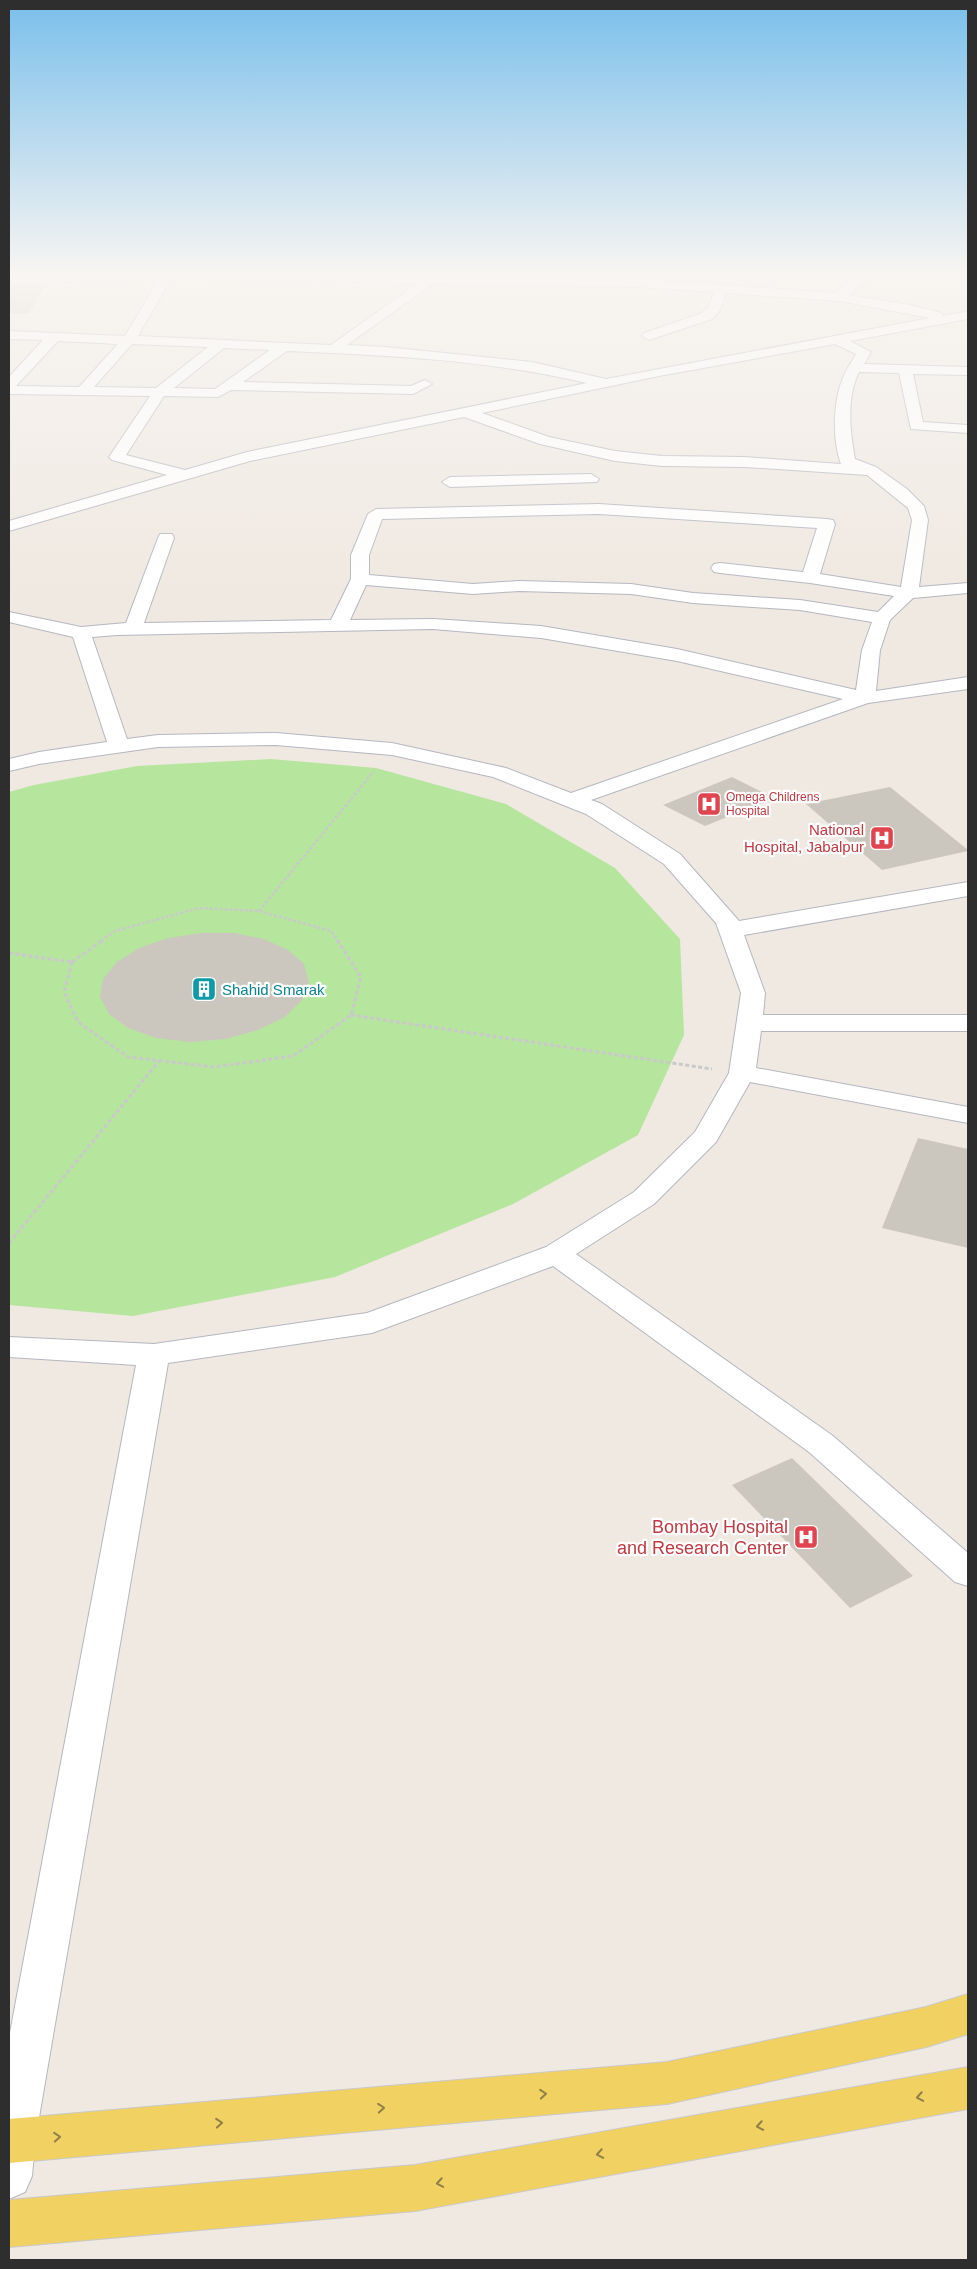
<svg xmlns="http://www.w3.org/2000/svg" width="977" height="2269" font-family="Helvetica,sans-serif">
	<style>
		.green { fill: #b6e59e }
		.building { fill: #cbc7bf }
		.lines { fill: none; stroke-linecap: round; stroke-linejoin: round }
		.minor-casing { stroke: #b4b7c1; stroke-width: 2 }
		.major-casing { stroke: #c9c9c9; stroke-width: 2 }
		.path-far1 { stroke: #c9c9c9; stroke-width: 2.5; stroke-dasharray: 3 2; stroke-linecap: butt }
		.path { stroke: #c9c9c9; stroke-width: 3; stroke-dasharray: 4 2.5; stroke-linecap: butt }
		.minor { fill: #fff; fill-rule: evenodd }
		.major { fill: #f2d163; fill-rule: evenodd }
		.oneway { stroke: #908048 }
		.labels { text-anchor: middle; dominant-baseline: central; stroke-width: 4.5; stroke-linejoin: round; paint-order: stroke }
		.far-health-label { font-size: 12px; fill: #be3a42; stroke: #fff; text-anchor: start }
		.health-label { font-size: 15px; fill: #be3a42; stroke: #fff; text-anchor: end }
		.culture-label { font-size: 15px; fill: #0d838f; stroke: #fff; text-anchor: start }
		.near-health-label { font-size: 18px; fill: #be3a42; stroke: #fff; text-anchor: end }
	</style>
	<rect width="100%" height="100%" fill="#efe9e1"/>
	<path class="green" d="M271,759L376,768L506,804L615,868L680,939L684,1035L638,1135L513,1204L335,1277L133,1316L9,1305V792L34,785L137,766Z"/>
	<g class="building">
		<path d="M46,285L29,313L9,314V286Z"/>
		<path d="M732,777L774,798L705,826L663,805Z"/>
		<path d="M890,787L968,850V851L882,870L806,804Z"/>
		<path d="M201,933H234L264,939L288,950L304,964L309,982L302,1000L285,1017L258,1030L226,1039L190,1042L156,1038L128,1028L109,1014L100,997L103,979L117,962L139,948L168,938Z"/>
		<path d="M918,1138L968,1149V1248L882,1228Z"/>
		<path d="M792,1458L913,1576L850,1608L732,1485Z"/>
	</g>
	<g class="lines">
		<defs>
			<g id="minor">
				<path d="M72,275H434L639,279L836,293L857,275H870L849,295L910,305L942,313L943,316L968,311V319L850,341L871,352L864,364L968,367V375L913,374L923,422L968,425V433L911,429L899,373L859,372C846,398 850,432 855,459L876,467L907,489L924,506L928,520L919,587L968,583V593L913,598L890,620L880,650L876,691L968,677V689L868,703L591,800L602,804L680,854L739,921L968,882V896L744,935L765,993L763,1015H968V1031H761L756,1068L968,1107V1123L750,1082L716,1142L654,1204L576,1254L833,1436L968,1553V1586L955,1582L809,1452L553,1266L372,1333L168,1363L35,2141L32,2176L25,2192L9,2199V2038L136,1365L9,1357V1337L154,1344L367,1313L546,1247L634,1192L695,1132L729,1073L741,993L716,923L664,864L586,814L493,777L392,755L276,745L158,747L39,764L9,771V759L39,752L107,742L73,637L9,622V612L81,627L126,623L158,538L160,534H172L174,538L144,623L331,620L351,579V555L368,514L376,509L599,504L827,519L833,520L835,524L820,574L901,587L912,520L908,508L867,475L745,467L662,466L615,461L540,444L464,417L250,461L9,531V521L167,475L112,460L109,457L150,396L9,394V377L43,340L9,339V331L125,336L159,279L9,284V276ZM171,279H182L418,283L331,345L138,336ZM434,283L639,287L714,292L708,308L702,313L644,333L642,336L649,340L712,319L720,310L726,293L839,301L930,318L606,379L532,362L386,347L347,345ZM58,341L118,344L79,387L16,386ZM132,344L208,347L156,388L94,387ZM835,344L856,354C852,362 846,369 843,378C833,401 832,440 841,464L745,457L662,456L615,451L549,437L482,413L659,376ZM224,348L270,350L215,389L174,388ZM287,351C387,355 489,360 587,383L247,452L185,470L126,455L164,396L218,397L231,390L413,394L432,384L425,380L411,386L243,382ZM599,514L817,528L803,572L720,563L714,564L711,568L714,572L720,573L810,583L894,596L878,612L800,600L693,593L631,584L519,581L473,584L369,575V555L382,519ZM366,585L473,594L519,591L631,594L693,603L800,610L872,622L862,650L856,690L677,649L541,626L433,619L350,620ZM433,629L541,638L677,661L843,699L571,793L506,768L392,743L276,733L158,735L127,739L92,637L117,635Z"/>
				<path d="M591,474L599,479L597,482L450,487L442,482L450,477Z"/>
			</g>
			<g id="major">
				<path d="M968,1994V2034L926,2047L667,2104L9,2163V2119L667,2062L926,2007Z"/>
				<path d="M968,2067V2109L415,2211L9,2247V2200L415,2165Z"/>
			</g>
		</defs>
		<use href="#minor" class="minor-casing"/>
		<use href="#major" class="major-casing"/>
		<g class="path-far1">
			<path d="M259,911L374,771"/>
			<path d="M101,941L115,931L199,908L259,911L331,931L338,941"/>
		</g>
		<g class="path">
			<path d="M9,953L72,962"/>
			<path d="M72,962L64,992L78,1022L128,1057L214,1067L293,1056L351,1015L361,977L337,940"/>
			<path d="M72,962L103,940"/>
			<path d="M351,1015L712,1069"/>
			<path d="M9,1243L159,1061"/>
		</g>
		<use href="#minor" class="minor"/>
		<use href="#major" class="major"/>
	</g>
	<defs><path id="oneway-chevron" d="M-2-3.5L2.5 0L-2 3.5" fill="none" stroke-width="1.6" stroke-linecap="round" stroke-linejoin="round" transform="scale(1.25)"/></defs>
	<g class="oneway">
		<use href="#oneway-chevron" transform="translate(543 2094) rotate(-5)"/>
		<use href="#oneway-chevron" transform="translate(920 2097) rotate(170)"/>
		<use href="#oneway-chevron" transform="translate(381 2108) rotate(-5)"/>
		<use href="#oneway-chevron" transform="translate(219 2123) rotate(-5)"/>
		<use href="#oneway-chevron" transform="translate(760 2126) rotate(170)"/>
		<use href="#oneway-chevron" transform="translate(57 2137) rotate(-5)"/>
		<use href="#oneway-chevron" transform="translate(600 2154) rotate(170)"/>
		<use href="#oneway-chevron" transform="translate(440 2183) rotate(170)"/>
	</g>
	<linearGradient id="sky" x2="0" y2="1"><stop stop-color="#7abfeb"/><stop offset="0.46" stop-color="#f8f5f2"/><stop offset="1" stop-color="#f8f5f2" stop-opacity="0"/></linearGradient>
	<rect width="977" height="592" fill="url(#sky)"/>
	<defs>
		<symbol id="hospital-square" viewBox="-11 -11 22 22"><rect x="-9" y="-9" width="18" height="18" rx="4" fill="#e0444e" stroke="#fff"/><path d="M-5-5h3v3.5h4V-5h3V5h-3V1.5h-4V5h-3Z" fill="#fff"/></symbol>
		<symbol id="building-square" viewBox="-11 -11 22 22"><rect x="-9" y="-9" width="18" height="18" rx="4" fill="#0f9aa8" stroke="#fff"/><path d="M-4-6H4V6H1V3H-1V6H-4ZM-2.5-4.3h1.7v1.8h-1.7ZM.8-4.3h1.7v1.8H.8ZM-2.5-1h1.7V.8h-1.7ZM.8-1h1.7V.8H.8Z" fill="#fff"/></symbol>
	</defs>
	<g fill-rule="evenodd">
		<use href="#hospital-square" x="695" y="790" width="28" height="28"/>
		<use href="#hospital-square" x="868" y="824" width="28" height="28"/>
		<use href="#building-square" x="190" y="975" width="28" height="28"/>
		<use href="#hospital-square" x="792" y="1523" width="28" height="28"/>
	</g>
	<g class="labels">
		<g class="far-health-label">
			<text x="726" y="797">Omega Childrens<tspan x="726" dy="14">Hospital</tspan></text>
		</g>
		<g class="health-label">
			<text x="864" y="829">National<tspan x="864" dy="17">Hospital, Jabalpur</tspan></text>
		</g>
		<g class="culture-label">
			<text x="222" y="989">Shahid Smarak</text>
		</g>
		<g class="near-health-label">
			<text x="788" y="1527">Bombay Hospital<tspan x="788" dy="21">and Research Center</tspan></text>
		</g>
	</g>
	<rect width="977" height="2269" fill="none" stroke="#2e2e2e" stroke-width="20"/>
</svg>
